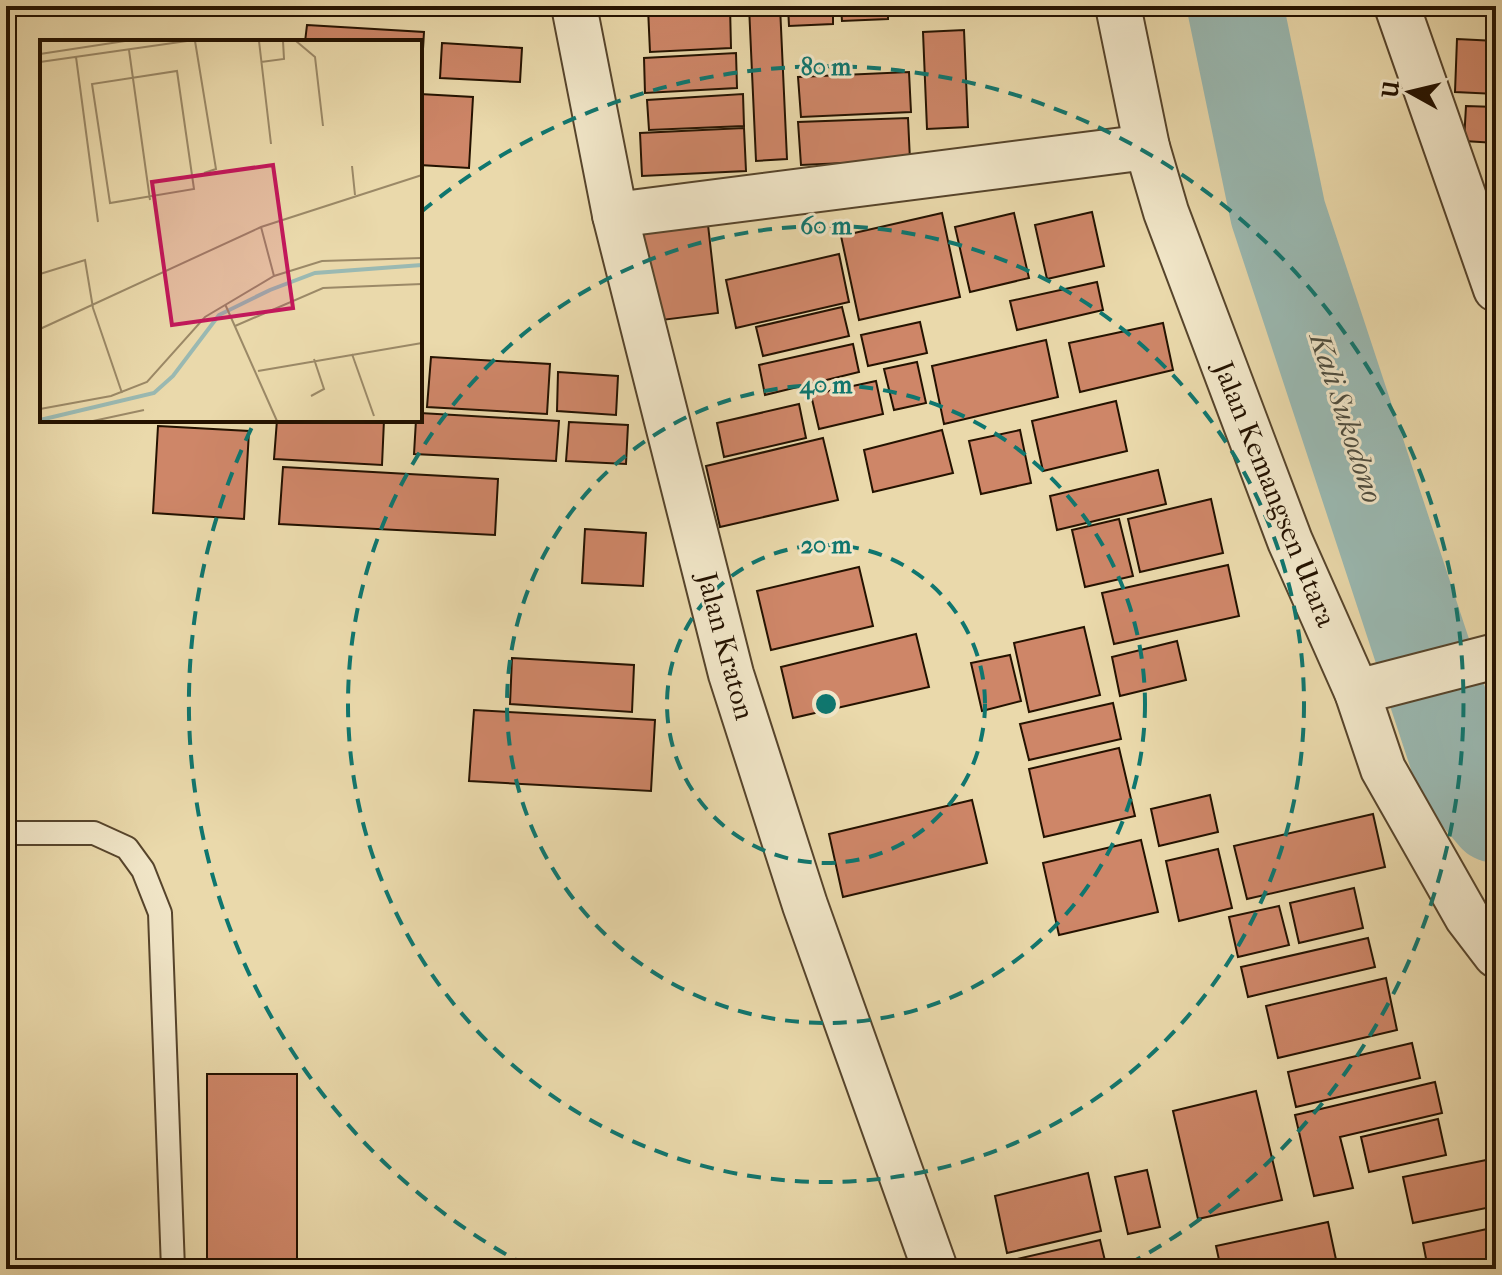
<svg xmlns="http://www.w3.org/2000/svg" width="1502" height="1275" font-family="'IM FELL French Canon',serif">
	<style>
		.lines { fill: none; stroke-linecap: round; stroke-linejoin: round }
		.river { stroke: #9ab9b2; stroke-width: 96 }
		.building { fill: #ce8668; stroke: #241200; stroke-width: 2 }
		.service-casing { stroke: #56442b; stroke-width: 26 }
		.minor-casing { stroke: #56442b; stroke-width: 48 }
		.tertiary-casing { stroke: #56442b; stroke-width: 48 }
		.service { stroke: #f1e6c8; stroke-width: 22 }
		.minor { stroke: #f1e6c8; stroke-width: 44 }
		.tertiary { stroke: #f1e6c8; stroke-width: 44 }
		.ring { fill: none; stroke: #0f766e; stroke-width: 4; stroke-dasharray: 14 10 }
		.labels { text-anchor: middle; dominant-baseline: central; stroke-width: 6; stroke-linejoin: round; paint-order: stroke }
		.street-label { font-size: 28px; fill: #241200; stroke: #f1e6c8 }
		.water-label { font-size: 30px; font-style: italic; fill: #4d4c3e; stroke: #f1e6c8 }
		.inset-river { fill: none; stroke: #9ab9b2; stroke-width: 4 }
		.inset-road { fill: none; stroke: #9b8967; stroke-width: 2 }
		.view { fill: #c2185b; fill-opacity: 0.15; stroke: #c2185b; stroke-width: 4 }
		.inset-edge { fill: none; stroke: #241200; stroke-width: 4 }
		.centre { fill: #0f766e; stroke: #f1e6c8; stroke-width: 4 }
		.ring-label { font-size: 24px; text-anchor: middle; font-weight: bold; fill: #0f766e; stroke: #f1e6c8; stroke-width: 6; stroke-linejoin: round; paint-order: stroke }
	</style>
	<rect width="100%" height="100%" fill="#ead9ab"/>
	<filter id="stains"><feTurbulence type="fractalNoise" baseFrequency=".0025" numOctaves="4"/><feColorMatrix values="0 0 0 0 .2 0 0 0 0 .09 0 0 0 0 .02 0 0 0 .5 -.17"/></filter>
	<radialGradient id="worn" r=".72"><stop offset=".6" stop-color="#630" stop-opacity="0"/><stop offset="1" stop-color="#630" stop-opacity=".3"/></radialGradient>
	<g class="lines">
		<path class="river" d="M1235,6L1278,213L1464,777L1496,815"/>
	</g>
	<g class="building">
		<path d="M686,6H730L731,48L650,52L648,8Z"/>
		<path d="M749,6H780L787,159L756,161Z"/>
		<path d="M788,6H833V24L789,26Z"/>
		<path d="M841,6H888V19L842,21Z"/>
		<path d="M896,6H992V8L896,12Z"/>
		<path d="M307,25L424,32L421,83L420,42H305Z"/>
		<path d="M964,30L968,127L927,129L923,32Z"/>
		<path d="M1457,39L1496,41V94L1455,92Z"/>
		<path d="M442,43L522,48L520,82L440,78Z"/>
		<path d="M736,53L737,88L645,93L644,58Z"/>
		<path d="M909,72L911,112L801,117L798,77Z"/>
		<path d="M420,94L473,97L469,168L420,165Z"/>
		<path d="M743,94L744,126L649,130L647,100Z"/>
		<path d="M1466,106L1496,107V143L1464,141Z"/>
		<path d="M908,118L910,160L801,165L798,122Z"/>
		<path d="M744,128L746,171L642,176L640,133Z"/>
		<path d="M1092,212L1104,266L1047,279L1035,225Z"/>
		<path d="M942,213L960,297L859,320L841,236Z"/>
		<path d="M1014,213L1029,278L970,292L955,227Z"/>
		<path d="M707,216L718,313L654,321L642,224Z"/>
		<path d="M839,254L849,302L736,328L726,280Z"/>
		<path d="M1097,282L1103,310L1017,330L1010,301Z"/>
		<path d="M842,307L849,336L763,356L756,327Z"/>
		<path d="M920,322L927,353L868,366L861,335Z"/>
		<path d="M1163,323L1173,370L1080,392L1069,343Z"/>
		<path d="M1046,340L1058,397L944,424L932,366Z"/>
		<path d="M853,344L859,372L765,395L759,365Z"/>
		<path d="M431,357L550,364L547,414L427,407Z"/>
		<path d="M917,362L926,403L894,410L884,369Z"/>
		<path d="M558,372L618,376L616,415L557,411Z"/>
		<path d="M876,381L883,414L819,429L811,395Z"/>
		<path d="M1116,401L1127,451L1043,471L1032,421Z"/>
		<path d="M799,404L806,438L724,457L717,423Z"/>
		<path d="M420,413L559,421L556,461L414,454L416,420H420Z"/>
		<path d="M277,420H384L382,465L274,459Z"/>
		<path d="M569,422L628,425L626,464L566,461Z"/>
		<path d="M158,426L249,431L244,519L153,513Z"/>
		<path d="M942,430L953,473L873,492L864,450Z"/>
		<path d="M1020,430L1031,483L981,494L969,441Z"/>
		<path d="M823,438L838,500L720,527L706,466Z"/>
		<path d="M283,467L498,479L495,535L279,524Z"/>
		<path d="M1158,470L1166,504L1057,530L1050,496Z"/>
		<path d="M1211,499L1223,553L1140,572L1128,519Z"/>
		<path d="M1119,519L1133,576L1085,587L1072,530Z"/>
		<path d="M585,529L646,533L643,586L582,583Z"/>
		<path d="M1228,565L1239,616L1114,644L1102,593Z"/>
		<path d="M859,567L873,626L771,650L757,591Z"/>
		<path d="M1084,627L1100,695L1029,712L1014,643Z"/>
		<path d="M916,634L929,687L793,718L781,667Z"/>
		<path d="M1177,641L1186,680L1120,696L1112,657Z"/>
		<path d="M1010,655L1021,701L982,711L971,663Z"/>
		<path d="M512,658L634,665L632,712L510,704Z"/>
		<path d="M1113,703L1121,739L1029,760L1020,724Z"/>
		<path d="M474,710L655,720L651,791L469,781Z"/>
		<path d="M1119,748L1135,816L1044,837L1029,769Z"/>
		<path d="M1210,795L1218,832L1159,846L1151,809Z"/>
		<path d="M972,800L987,863L843,897L829,834Z"/>
		<path d="M1373,814L1385,867L1247,899L1234,846Z"/>
		<path d="M1141,840L1158,912L1059,935L1043,863Z"/>
		<path d="M1218,849L1232,908L1179,921L1166,861Z"/>
		<path d="M1354,888L1363,928L1299,943L1290,903Z"/>
		<path d="M1279,906L1289,945L1238,957L1229,917Z"/>
		<path d="M1368,938L1375,967L1248,997L1241,967Z"/>
		<path d="M1386,978L1397,1030L1278,1058L1266,1006Z"/>
		<path d="M1412,1043L1420,1078L1296,1107L1288,1072Z"/>
		<rect x="207" y="1074" width="90" height="195"/>
		<path d="M1435,1082L1442,1113L1340,1137L1353,1188L1314,1196L1295,1115Z"/>
		<path d="M1256,1091L1282,1200L1198,1219L1173,1111Z"/>
		<path d="M1438,1119L1446,1155L1369,1172L1361,1137Z"/>
		<path d="M1496,1158V1206L1413,1223L1403,1177Z"/>
		<path d="M1147,1170L1160,1227L1128,1234L1115,1177Z"/>
		<path d="M1088,1173L1101,1231L1007,1253L995,1196Z"/>
		<path d="M1328,1222L1338,1269H1221L1216,1246Z"/>
		<path d="M1496,1227V1268L1428,1269L1423,1243Z"/>
		<path d="M1100,1240L1107,1269H1006L1004,1262Z"/>
	</g>
	<g class="lines">
		<defs>
			<path id="service" d="M6,833H94L127,848L143,870L160,913L173,1269"/>
			<g id="minor">
				<path d="M1118,6L1147,147L1166,212L1290,541L1357,692L1383,769L1467,917L1496,955"/>
				<path d="M1397,6L1496,289"/>
				<path d="M615,215L1147,147"/>
				<path d="M1357,692L1496,656"/>
			</g>
			<path id="tertiary" d="M574,6L615,215L731,674L805,905L935,1269"/>
		</defs>
		<use href="#service" class="service-casing"/>
		<use href="#minor" class="minor-casing"/>
		<use href="#tertiary" class="tertiary-casing"/>
		<use href="#service" class="service"/>
		<use href="#minor" class="minor"/>
		<use href="#tertiary" class="tertiary"/>
	</g>
	<g class="ring">
		<circle cx="826" cy="704" r="159"/>
		<circle cx="826" cy="704" r="319"/>
		<circle cx="826" cy="704" r="478"/>
		<path d="M527 1266A637 637 0 0 1 253 425M421 212A637 637 0 1 1 1125 1266"/>
	</g>
	<g class="labels">
		<g class="street-label">
			<text transform="translate(1275 494) rotate(68)">Jalan Kemangsen Utara</text>
			<text transform="translate(726 646) rotate(75)">Jalan Kraton</text>
		</g>
		<g class="water-label">
			<text transform="translate(1346 418) rotate(72)">Kali Sukodono</text>
		</g>
	</g>
	<g transform="translate(40 40)">
		<rect width="382" height="382" fill="#ead9ab"/>
		<path class="inset-river" d="M0,380L114,353L133,336L179,275L230,250L275,233L382,225"/>
		<path class="inset-road" d="M155,1L176,129L164,133M219,1L231,104M256,1L275,17L283,86M89,10L110,160M0,14L85,1M36,17L58,182M0,22L147,1M221,22L244,19L243,1M137,31L154,149L70,163L52,44ZM312,126L315,155M221,187L234,236M0,234L45,220L53,268L82,353M185,264L237,381M195,286L283,248L382,244M0,289L221,187L382,135M312,314L334,376M218,331L382,303M271,356L284,349L274,319M0,369L71,356L107,342L165,277L234,236L282,221L382,218M53,381L104,370"/>
		<path class="view" d="M233,125L253,268L132,285L112,142Z"/>
		<rect width="382" height="382" class="inset-edge"/>
	</g>
	<circle cx="826" cy="704" r="12" class="centre"/>
	<g class="ring-label">
		<text x="826" y="75">80 m</text>
		<text x="826" y="234">60 m</text>
		<text x="826" y="393">40 m</text>
		<text x="826" y="553">20 m</text>
	</g>
	<rect width="1502" height="1275" fill="none" stroke="#ead9ab" stroke-width="32"/>
	<rect x="8" y="8" width="1486" height="1259" fill="none" stroke="#241200" stroke-width="4"/>
	<rect x="16" y="16" width="1470" height="1243" fill="none" stroke="#241200" stroke-width="2"/>
	<g transform="translate(1410 92) rotate(278)" stroke="#f1e6c8" stroke-width="6" paint-order="stroke">
	<path d="M0-6L14 30L0 20L-14 30Z" fill="#241200"/>
	<text y="-12" font-size="22" font-weight="bold" text-anchor="middle" fill="#241200">U</text>
	</g>
	<rect width="100%" height="100%" filter="url(#stains)"/>
	<rect width="100%" height="100%" fill="url(#worn)"/>
</svg>
